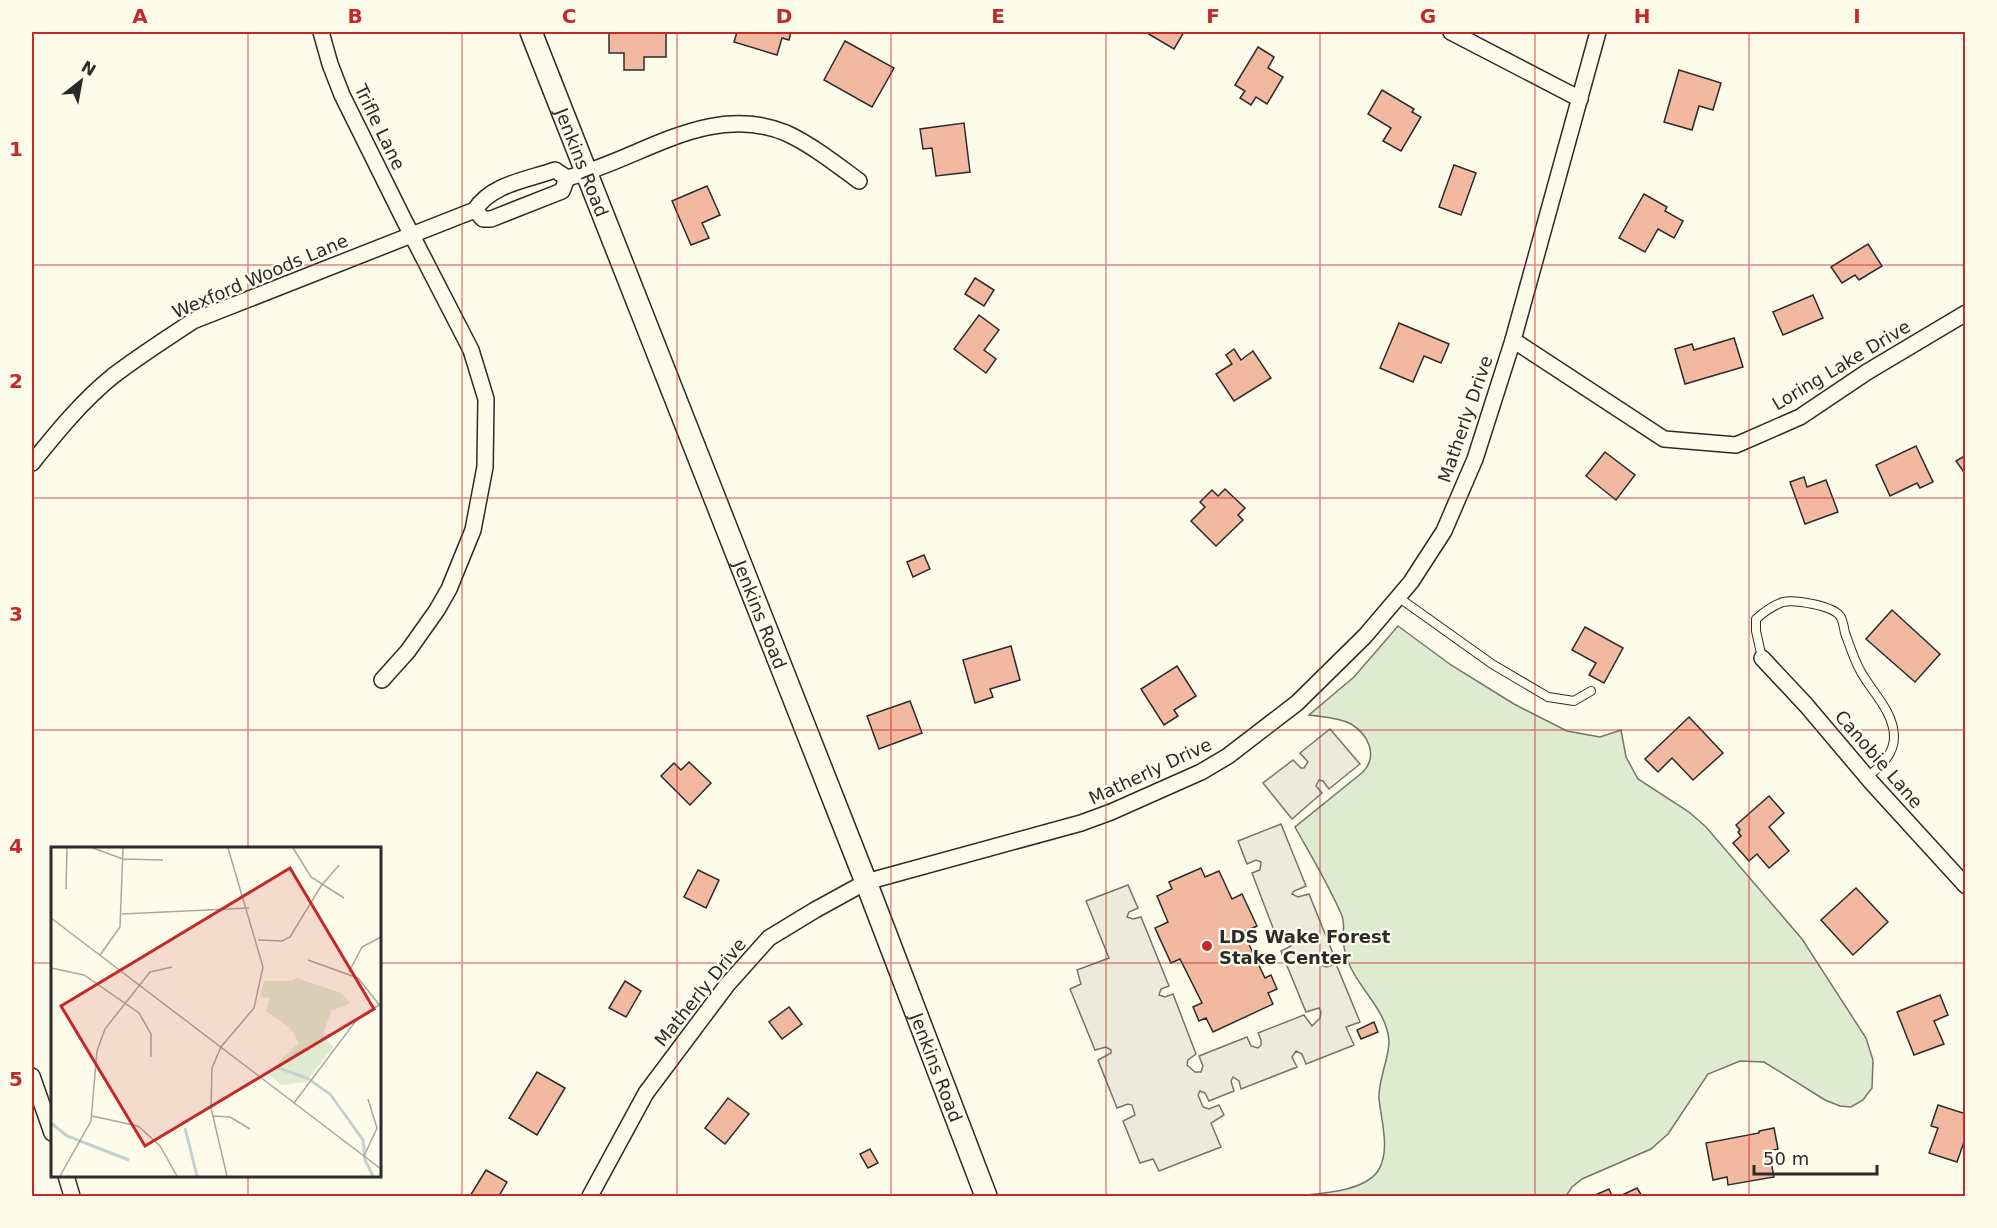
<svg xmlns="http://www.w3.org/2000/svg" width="1997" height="1228" font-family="'DejaVu Sans',sans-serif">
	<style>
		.green { fill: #deebd1; stroke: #74746e; stroke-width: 1.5 }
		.parking { fill: #eceadb; stroke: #74746e; stroke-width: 1.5 }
		.building { fill: #f2b8a0; stroke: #2b2b2b; stroke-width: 1.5 }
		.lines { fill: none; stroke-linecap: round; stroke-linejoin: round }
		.lane-casing { stroke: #2b2b2b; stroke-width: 10 }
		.street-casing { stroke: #2b2b2b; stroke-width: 18 }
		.secondary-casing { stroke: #2b2b2b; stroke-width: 24 }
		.lane { stroke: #fdfbea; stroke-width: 8 }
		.street { stroke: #fdfbea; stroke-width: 15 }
		.secondary { stroke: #fdfbea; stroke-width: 21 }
		.grid { fill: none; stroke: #c62828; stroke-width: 1.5; stroke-opacity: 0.55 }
		.poi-dot { fill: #c62828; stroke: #fdfbea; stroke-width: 2 }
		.labels { text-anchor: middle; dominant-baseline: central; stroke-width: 4.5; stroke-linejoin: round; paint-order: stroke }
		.street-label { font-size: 18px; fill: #2b2b2b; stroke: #fdfbea }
		.poi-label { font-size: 18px; font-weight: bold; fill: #2b2b2b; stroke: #fdfbea; text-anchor: start }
		.inset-river { fill: none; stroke: #c7d0d0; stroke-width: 3 }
		.inset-road { fill: none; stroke: #a9a89e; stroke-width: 1.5 }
		.view { fill: #c62828; fill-opacity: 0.15; stroke: #c62828; stroke-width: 3 }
		.inset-edge { fill: none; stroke: #2b2b2b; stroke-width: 3 }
		.neatline { fill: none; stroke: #c62828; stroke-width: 2 }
		.grid-label { font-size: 20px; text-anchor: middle; font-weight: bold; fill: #c62828 }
	</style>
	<rect width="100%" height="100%" fill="#fdfbea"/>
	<path class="green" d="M1398,626L1451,665L1514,704L1567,731L1600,737L1621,730L1626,757L1638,779L1689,812L1706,827L1802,939L1866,1038L1873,1060L1872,1088L1863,1100L1851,1107L1840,1106L1825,1100L1764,1062L1740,1061L1708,1074L1668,1134L1651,1149L1582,1179L1572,1187L1566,1196H1297C1321,1193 1363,1192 1378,1171C1391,1151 1381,1120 1379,1099C1378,1079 1389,1060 1389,1041C1387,1011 1360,990 1349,964C1346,956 1343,947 1343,938C1343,930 1345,923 1342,916C1329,885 1311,856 1295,827L1363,772C1378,756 1369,735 1351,724C1339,717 1322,717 1309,715L1354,677Z"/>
	<g class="parking">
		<path d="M1330,729L1360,764L1329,789L1323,781L1319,780L1316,786L1322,793L1292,819L1263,783L1293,760L1301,768H1304L1308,762L1300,753Z"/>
		<path d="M1281,824L1306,886L1294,891L1292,894L1298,897L1309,894L1334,956L1323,960V966L1327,967L1336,964L1360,1022L1346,1027L1354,1045L1306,1064L1302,1054L1296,1051L1292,1057L1297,1067L1241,1089L1239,1081L1233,1077L1231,1081L1234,1091L1209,1101L1205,1093L1200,1091L1198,1095L1203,1107L1209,1109L1219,1105L1224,1115L1211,1123L1221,1147L1159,1171L1153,1159L1140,1163L1123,1121L1135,1115L1132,1105L1128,1104L1117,1108L1098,1060L1111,1053V1050L1106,1047L1095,1050L1070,989L1081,984L1077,970L1109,958L1086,901L1128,885L1138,908L1129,912L1127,917L1133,919L1141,917L1169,986L1161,989L1159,995L1165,997L1173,994L1196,1054L1188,1060L1187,1065L1195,1072H1201L1203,1066L1199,1056L1247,1037L1251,1046L1258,1048L1261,1045V1040L1258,1033L1304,1015L1312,1026L1320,1018L1321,1012L1319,1008L1306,1012L1281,951L1291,946L1293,940L1287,937L1278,941L1252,873L1260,870L1261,862L1256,860L1247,864L1238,841Z"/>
	</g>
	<g class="building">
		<path d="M609,32H666V57H644V70H624V53H609Z"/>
		<path d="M737,32H791L789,40L782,38L777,55L734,42Z"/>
		<path d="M1148,32H1184L1174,49L1147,33Z"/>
		<path d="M845,41L894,68L872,107L824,80Z"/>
		<path d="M1258,47L1274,57L1268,68L1283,77L1267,104L1256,97L1251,105L1240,98L1245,91L1235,85Z"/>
		<path d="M1679,70L1721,83L1713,110L1699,106L1692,130L1664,122Z"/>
		<path d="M1382,90L1414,109L1412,112L1421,117L1401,151L1383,141L1391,128L1368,114Z"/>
		<path d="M964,123L970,172L936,176L932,148L923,149L920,129Z"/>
		<path d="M1454,165L1476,173L1461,215L1439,207Z"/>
		<path d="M707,186L720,215L702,223L709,238L691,245L672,201Z"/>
		<path d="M1644,194L1667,207L1665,211L1683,221L1674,238L1658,229L1645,252L1619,238Z"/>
		<path d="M1868,244L1882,266L1859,280L1855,275L1842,283L1831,267Z"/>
		<path d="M975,278L994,290L984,306L965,294Z"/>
		<path d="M1813,295L1823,318L1783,335L1773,312Z"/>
		<path d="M979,315L999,330L984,350L996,359L986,373L954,349Z"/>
		<path d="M1399,323L1449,344L1441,363L1424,356L1413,382L1380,368Z"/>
		<path d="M1734,338L1743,367L1685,384L1675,349L1692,344L1694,350Z"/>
		<path d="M1234,349L1241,360L1253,351L1271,378L1234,401L1216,374L1232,364L1226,355Z"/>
		<path d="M1916,446L1933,482L1920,488L1917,483L1890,496L1876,465Z"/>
		<path d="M1605,452L1635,475L1616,500L1586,476Z"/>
		<path d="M1966,455V475L1956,461Z"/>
		<path d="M1804,477L1807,487L1826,480L1838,512L1805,524L1790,482Z"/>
		<path d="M1225,489L1245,508L1238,515L1243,520L1216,546L1191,521L1205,507L1200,502L1212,490L1218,496Z"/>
		<path d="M924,555L930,569L913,577L907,562Z"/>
		<path d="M1892,610L1940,654L1915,682L1866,639Z"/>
		<path d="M1585,627L1623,648L1604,683L1589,675L1596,663L1572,650Z"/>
		<path d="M1011,646L1020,680L990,689L993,697L975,703L963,660Z"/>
		<path d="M1177,666L1196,696L1174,710L1178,716L1164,725L1141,689Z"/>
		<path d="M910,701L922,733L879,749L867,716Z"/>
		<path d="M1689,717L1723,753L1693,780L1672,758L1658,772L1645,759Z"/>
		<path d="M689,762L711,783L690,805L661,776L674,763L681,770Z"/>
		<path d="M1769,796L1784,813L1769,827L1789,851L1769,868L1757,854L1749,861L1733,843L1741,836L1738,832L1740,830L1736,825Z"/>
		<path d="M1201,868L1205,877L1219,871L1232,899L1242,894L1257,926L1243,932L1265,978L1271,975L1277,989L1268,993L1273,1004L1213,1032L1206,1018L1199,1021L1193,1007L1202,1003L1180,959L1171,963L1155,928L1168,922L1157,896L1172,889L1169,882Z"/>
		<path d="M698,870L719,880L706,908L684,897Z"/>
		<path d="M1856,888L1888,922L1853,955L1821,920Z"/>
		<path d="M625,981L641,991L626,1017L609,1008Z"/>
		<path d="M1940,995L1948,1015L1934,1021L1944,1044L1914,1055L1897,1012Z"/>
		<path d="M789,1007L802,1024L782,1039L769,1022Z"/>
		<path d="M1374,1022L1378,1032L1361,1039L1357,1030Z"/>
		<path d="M537,1072L565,1088L537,1135L509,1118Z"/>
		<path d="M728,1098L749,1114L725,1144L705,1128Z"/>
		<path d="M1938,1105L1966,1114V1136L1957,1162L1929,1153L1938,1128L1931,1126Z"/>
		<path d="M1774,1128L1778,1149L1769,1151L1774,1177L1728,1185L1727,1177L1713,1180L1706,1143L1759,1133V1131Z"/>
		<path d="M870,1149L878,1163L868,1168L860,1154Z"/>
		<path d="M486,1170L507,1182L499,1196H470Z"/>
		<path d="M1637,1188L1642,1196H1620Z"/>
		<path d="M1609,1189L1612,1196H1593Z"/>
	</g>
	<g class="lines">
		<defs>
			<g id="lane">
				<path d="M1398,597L1492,664L1548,697L1574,701L1591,691"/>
				<path d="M1762,658L1756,631V619C1765,611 1772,606 1783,602C1795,599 1833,606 1840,616C1843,620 1844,628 1845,633C1850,646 1854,660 1861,672C1872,692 1894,712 1894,737C1894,755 1880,767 1867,777"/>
			</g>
			<g id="street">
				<path d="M321,32L330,64L342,95L403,218L471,350L486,399L485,467L473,530L449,589L437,610L408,651L382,680"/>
				<path d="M1451,32L1580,99"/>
				<path d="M475,210L483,219H491L562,191L567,178"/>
				<path d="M1513,340L1664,439L1736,445L1800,417L1867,372L1966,313"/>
				<path d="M32,463C57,432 82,401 113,376C139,356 166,339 193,321L475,210C491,184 527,180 555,170L567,178C639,160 709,101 786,133C812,145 836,164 859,181"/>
				<path d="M1762,658L1806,705L1872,783L1966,886"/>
				<path d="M32,1076L52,1133"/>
				<path d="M66,1176L72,1196"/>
				<path d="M590,1196L646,1093L727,985L769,938L815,910L866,882L1081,823L1111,812L1201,772L1228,756L1297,703L1365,636L1411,582L1444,531L1475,459L1513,340L1598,32"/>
			</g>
			<g id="secondary">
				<path id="s1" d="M531,32L866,882L986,1196"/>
			</g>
		</defs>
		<use href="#lane" class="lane-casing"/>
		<use href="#street" class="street-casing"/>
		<use href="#secondary" class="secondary-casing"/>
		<use href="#lane" class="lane"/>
		<use href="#street" class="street"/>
		<use href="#secondary" class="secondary"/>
	</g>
	<path class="grid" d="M248,32V848M462,32V1196M677,32V1196M891,32V1196M1106,32V1196M1320,32V1196M1535,32V1196M1749,32V1196M32,265H1966M32,498H1966M32,730H1966M32,963H52M380,963H1966M248,1176V1196"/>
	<circle class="poi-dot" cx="1207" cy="946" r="6"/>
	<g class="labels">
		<g class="street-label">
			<text transform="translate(380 127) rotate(64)">Trifle Lane</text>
			<text stroke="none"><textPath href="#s1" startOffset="140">Jenkins Road</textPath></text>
			<text transform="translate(260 276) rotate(-23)">Wexford Woods Lane</text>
			<text transform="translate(1841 365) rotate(-31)">Loring Lake Drive</text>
			<text transform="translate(1465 419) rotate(-71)">Matherly Drive</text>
			<text stroke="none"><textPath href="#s1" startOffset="626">Jenkins Road</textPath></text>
			<text transform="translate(1879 759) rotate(49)">Canobie Lane</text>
			<text transform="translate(1150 771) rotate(-25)">Matherly Drive</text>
			<text transform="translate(700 992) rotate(-51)">Matherly Drive</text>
			<text stroke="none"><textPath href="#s1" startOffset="1112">Jenkins Road</textPath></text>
		</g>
		<g class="poi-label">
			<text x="1219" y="936">LDS Wake Forest<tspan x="1219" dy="21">Stake Center</tspan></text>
		</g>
	</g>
	<g transform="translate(51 847)">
		<rect width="330" height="330" fill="#fdfbea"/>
		<path d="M246,131L290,146L299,156L280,164L272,188L282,200L255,235L230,238L216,226L248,196L239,181L215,164L219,151L209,150L213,134H240Z" fill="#deebd1"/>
		<path class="inset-river" d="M227,221L256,231L279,247L312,293L314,313L322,329M0,276L16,289L78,313M134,281L146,329"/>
		<path class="inset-road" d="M42,1L72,12L112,13M242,1L260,30L293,51M15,42L16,1M71,67L198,61M0,71L330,322M207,93L231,94L239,90L270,39L288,18M49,108L69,80L72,1M257,113L307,131L330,160M0,121L33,128L88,166L100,187V210M298,125L311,100L330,90M243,256L307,171L328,158M41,269L87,279L109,299L126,329M162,269L179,270L199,282M313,309L326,281L317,252M9,329L40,274L46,204L54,182L99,125L121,120M176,329L160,261L161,221L170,200L203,161L212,120L177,1"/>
		<path class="view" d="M239,21L323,162L94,299L10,159Z"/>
		<rect width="330" height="330" class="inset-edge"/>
	</g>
	<rect width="1997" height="1228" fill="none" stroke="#fdfbea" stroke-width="66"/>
	<g transform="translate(81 81) rotate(31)" stroke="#fdfbea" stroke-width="4.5" paint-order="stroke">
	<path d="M0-4.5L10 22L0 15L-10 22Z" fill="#2b2b2b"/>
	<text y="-9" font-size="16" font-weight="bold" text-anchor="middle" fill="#2b2b2b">N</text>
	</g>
	<path d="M1754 1165v9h123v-9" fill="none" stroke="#2b2b2b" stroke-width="3"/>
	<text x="1763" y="1165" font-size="18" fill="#2b2b2b" stroke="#fdfbea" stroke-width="4.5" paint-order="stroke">50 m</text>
	<rect x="33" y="33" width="1931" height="1162" class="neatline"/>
	<g class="grid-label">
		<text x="140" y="23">A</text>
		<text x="355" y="23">B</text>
		<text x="569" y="23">C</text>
		<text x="784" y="23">D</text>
		<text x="998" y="23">E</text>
		<text x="1213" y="23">F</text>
		<text x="1428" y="23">G</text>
		<text x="1642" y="23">H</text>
		<text x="1857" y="23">I</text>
		<text x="16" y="156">1</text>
		<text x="16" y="388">2</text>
		<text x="16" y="621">3</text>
		<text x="16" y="853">4</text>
		<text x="16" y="1086">5</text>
	</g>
</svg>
